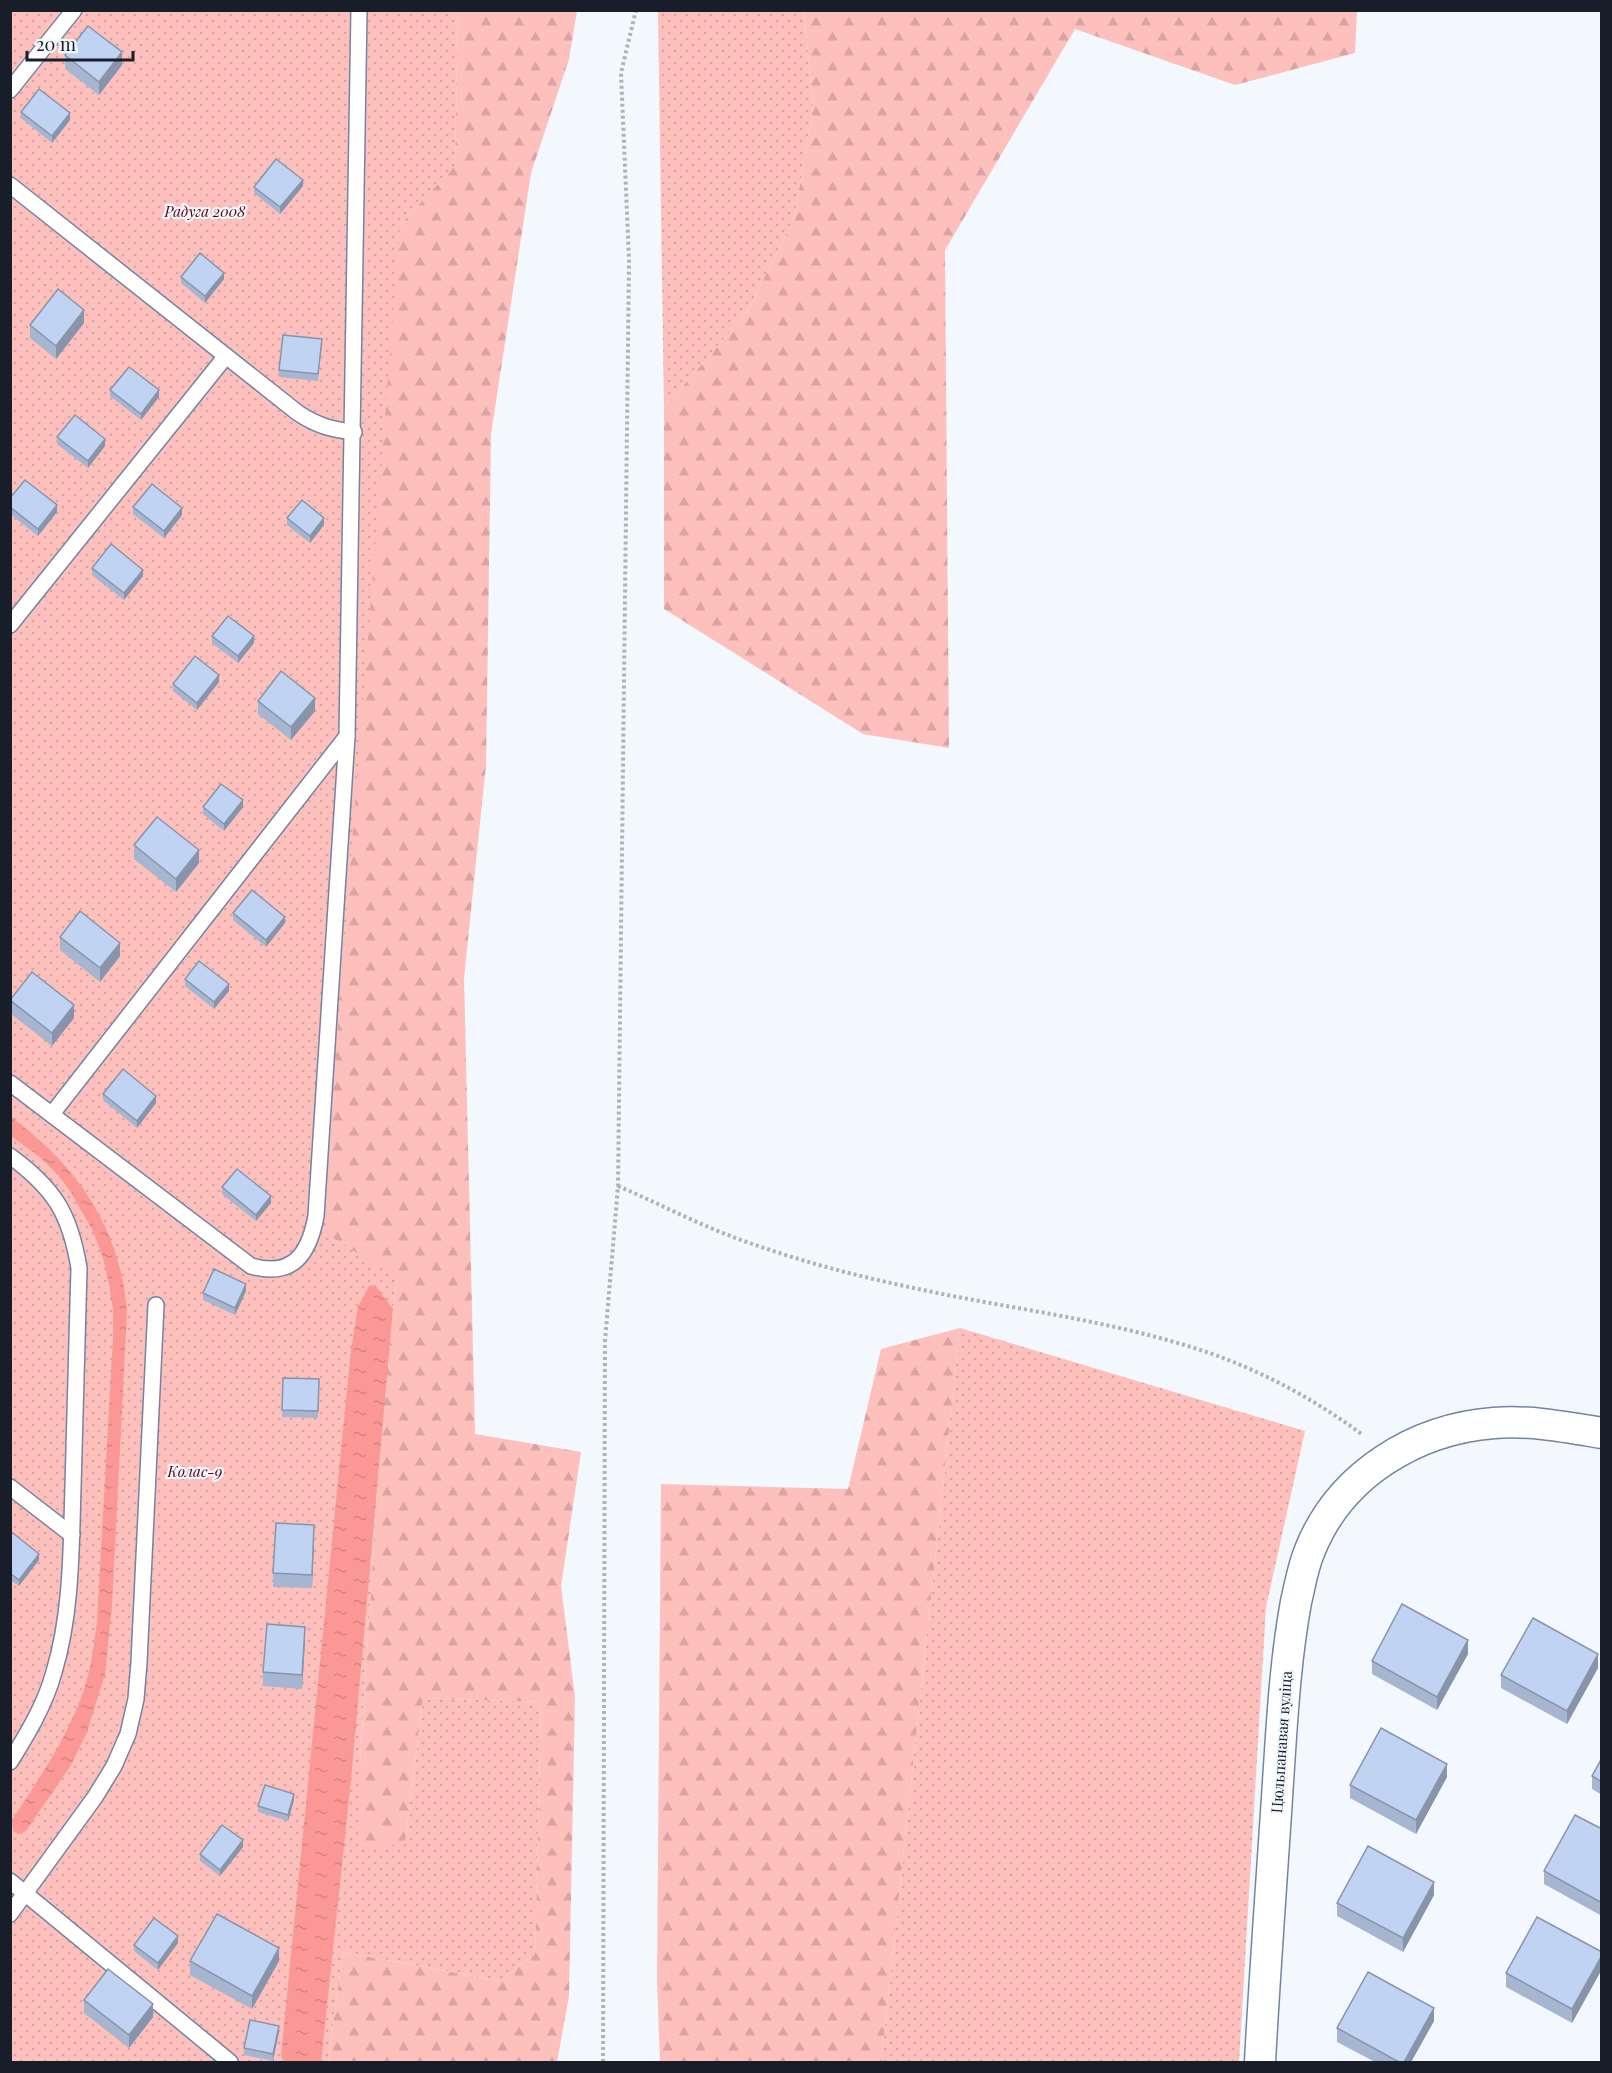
<svg xmlns="http://www.w3.org/2000/svg" width="1612" height="2073" font-family="'Playfair Display',serif">
	<style>
		.grass { fill: url(#grass-dots) }
		.forest { fill: url(#forest-firs) }
		.water { fill: url(#water-ripples) }
		.lines { fill: none; stroke-linecap: round; stroke-linejoin: round }
		.service-casing { stroke: #7384a2; stroke-width: 18 }
		.minor-casing { stroke: #7384a2; stroke-width: 33 }
		.path { stroke: #aeb2bb; stroke-width: 4; stroke-dasharray: 3 3; stroke-linecap: butt }
		.service { stroke: #fff; stroke-width: 15 }
		.minor { stroke: #fff; stroke-width: 30 }
		.wall { fill: #a6b5d0 }
		.shaded-wall { fill: #8794a9 }
		.building { fill: #c1d3f2; stroke: #8794a9; stroke-width: 1.5 }
		.labels { text-anchor: middle; dominant-baseline: central; stroke-width: 4.5; stroke-linejoin: round; paint-order: stroke }
		.park-label { font-size: 15px; font-style: italic; fill: #58000d; stroke: #f3f7fe }
		.street-label { font-size: 15px; fill: #171d29; stroke: #f3f7fe }
	</style>
	<defs>
		<pattern id="grass-dots" width="8" height="8" patternUnits="userSpaceOnUse" patternTransform="scale(1.5)"><rect width="8" height="8" fill="#fec0bd"/><path d="M2 2h.1M6 6h.1" fill="none" stroke="#d9a5a2" stroke-width="1.8" stroke-linecap="round"/></pattern>
		<pattern id="forest-firs" width="22" height="20" patternUnits="userSpaceOnUse" patternTransform="scale(1.5)"><rect width="22" height="20" fill="#fec0bd"/><path d="M5 1l3.5 6h-7zM16 11l3.5 6h-7z" fill="#d9a5a2"/></pattern>
		<pattern id="water-ripples" width="26" height="14" patternUnits="userSpaceOnUse" patternTransform="scale(1.5)"><rect width="26" height="14" fill="#fb9895"/><path d="M2 4q2-2 4 0t4 0M15 11q2-2 4 0t4 0" fill="none" stroke="#d68380"/></pattern>
	</defs>
	<rect width="100%" height="100%" fill="#f3f7fe"/>
	<g class="grass">
		<path d="M11,11H458L455,167L400,225L397,1278L384,1382L360,1762L405,1844L423,1698L541,1702L535,1954L500,1981L343,1952L328,2062H11Z"/>
		<path d="M658,11H804L813,107L794,219L747,312L664,408Z"/>
		<path d="M960,1328L1305,1431L1266,1607L1239,2062H881Z"/>
	</g>
	<g class="forest">
		<path d="M458,11H577L569,59L531,173L491,434L486,765L464,978L475,1434L581,1452L561,1586L575,1697L569,1996L557,2062H328L343,1952L500,1981L535,1954L541,1702L423,1698L405,1844L358,1848L360,1762L384,1382L397,1278L322,1231L400,225L455,166Z"/>
		<path d="M804,11H1357L1355,53L1235,85L1075,29L945,250L949,748L863,734L664,609V408L747,312L794,219L813,107Z"/>
		<path d="M960,1328L881,2062H660L657,1980L661,1484L848,1489L881,1349Z"/>
	</g>
	<g class="water">
		<path d="M11,1117C77,1165 121,1229 127,1312L112,1605L105,1674L87,1732L71,1765L26,1831L18,1834L13,1831L12,1820C40,1777 69,1736 85,1686C92,1665 94,1643 97,1622L113,1337V1310L109,1284L103,1258L93,1231L70,1191L58,1175L41,1158L11,1136Z"/>
		<path d="M375,1285L393,1309L351,1780L321,2062H284L281,2056L351,1350L358,1307L369,1286Z"/>
	</g>
	<g class="lines">
		<defs>
			<g id="service">
				<path d="M10,90L74,10"/>
				<path d="M10,185L298,413C316,425 332,430 354,432"/>
				<path d="M10,625L226,356"/>
				<path d="M10,1083L251,1266C293,1278 309,1254 316,1216L347,736L359,10"/>
				<path d="M52,1114L347,736"/>
				<path d="M10,1156C55,1189 70,1214 79,1268C77,1341 75,1414 73,1487C71,1548 72,1612 54,1672C45,1705 28,1733 10,1762"/>
				<path d="M10,1487L72,1535"/>
				<path d="M10,1881L230,2062"/>
				<path d="M10,1914L95,1797L114,1766L128,1734L136,1699L139,1662L156,1305"/>
			</g>
			<path id="minor" d="M1260,2062C1265,1969 1272,1876 1278,1782C1282,1722 1285,1662 1296,1602C1300,1585 1303,1566 1310,1550C1340,1475 1415,1429 1494,1423C1530,1420 1566,1427 1602,1433"/>
		</defs>
		<use href="#service" class="service-casing"/>
		<use href="#minor" class="minor-casing"/>
		<g class="path">
			<path d="M618,1186C660,1204 703,1227 747,1242C797,1260 849,1274 900,1285C1005,1309 1113,1319 1215,1355C1268,1374 1318,1402 1363,1435"/>
			<path d="M603,2062L605,1341L618,1186L629,260L621,73L636,10"/>
		</g>
		<use href="#service" class="service"/>
		<use href="#minor" class="minor"/>
	</g>
	<g class="wall">
		<path d="M65,55L122,65L99,95L65,69Z"/>
		<path d="M21,112L70,120L52,143L21,118Z"/>
		<path d="M303,186L280,214L254,193V187Z"/>
		<path d="M181,277L224,279L205,303L181,283Z"/>
		<path d="M84,323L56,359L30,338V325Z"/>
		<path d="M322,345L318,381L279,377V370Z"/>
		<path d="M110,390L159,397L141,420L110,396Z"/>
		<path d="M57,437L105,446L88,468L57,444Z"/>
		<path d="M10,498L57,512L38,536L10,514Z"/>
		<path d="M133,507L182,515L164,538L133,514Z"/>
		<path d="M287,518L324,525L310,543L287,525Z"/>
		<path d="M92,568L143,576L124,600L92,575Z"/>
		<path d="M212,636L254,643L238,663L212,643Z"/>
		<path d="M219,682L197,710L173,691V684Z"/>
		<path d="M258,701L315,711L291,740L258,714Z"/>
		<path d="M203,807H243L224,831L203,814Z"/>
		<path d="M134,845L199,863L176,892L134,859Z"/>
		<path d="M233,913L285,923L266,947L233,920Z"/>
		<path d="M60,937L120,956L100,982L60,950Z"/>
		<path d="M185,979L229,991L214,1009L185,986Z"/>
		<path d="M10,999L74,1018L52,1046L10,1013Z"/>
		<path d="M103,1094L156,1103L137,1128L103,1100Z"/>
		<path d="M222,1187L271,1203L256,1221L222,1194Z"/>
		<path d="M246,1291L235,1315L203,1300V1293Z"/>
		<path d="M283,1378L319,1379L318,1418L282,1417Z"/>
		<path d="M10,1536L39,1560L19,1586L10,1580Z"/>
		<path d="M314,1538L312,1588L273,1587V1573Z"/>
		<path d="M305,1641L302,1689L263,1686V1672Z"/>
		<path d="M1468,1654L1437,1710L1372,1674V1661Z"/>
		<path d="M1598,1668L1567,1724L1501,1688V1675Z"/>
		<path d="M1602,1758V1795L1592,1789V1776Z"/>
		<path d="M1447,1777L1416,1834L1350,1798V1785Z"/>
		<path d="M294,1800L288,1821L258,1812V1806Z"/>
		<path d="M1602,1829V1916L1544,1884V1871Z"/>
		<path d="M243,1847L220,1876L200,1861V1854Z"/>
		<path d="M1434,1895L1403,1952L1337,1916V1903Z"/>
		<path d="M178,1943L158,1970L134,1951V1945Z"/>
		<path d="M1602,1952V1969L1572,2023L1506,1987V1973Z"/>
		<path d="M190,1961H279L252,2009L190,1975Z"/>
		<path d="M84,2000L153,2017L129,2048L84,2013Z"/>
		<path d="M1434,2021L1411,2062H1375L1337,2042V2028Z"/>
		<path d="M279,2032L273,2061L244,2055V2048Z"/>
	</g>
	<g class="shaded-wall">
		<path d="M122,52V65L99,95V82Z"/>
		<path d="M70,113V120L52,143V136Z"/>
		<path d="M303,180V186L280,214V207Z"/>
		<path d="M224,273V279L205,303V296Z"/>
		<path d="M84,310V323L56,359V346Z"/>
		<path d="M159,390V397L141,420V414Z"/>
		<path d="M105,439V446L88,468V461Z"/>
		<path d="M57,505V512L38,536V529Z"/>
		<path d="M182,508V515L164,538V531Z"/>
		<path d="M324,518V525L310,543V536Z"/>
		<path d="M143,570V576L124,600V593Z"/>
		<path d="M254,636V643L238,663V656Z"/>
		<path d="M219,675V682L197,710V703Z"/>
		<path d="M315,698V711L291,740V727Z"/>
		<path d="M243,800V807L224,831V824Z"/>
		<path d="M199,850V863L176,892V879Z"/>
		<path d="M285,917V923L266,947V940Z"/>
		<path d="M120,943V956L100,982V968Z"/>
		<path d="M229,984V991L214,1009V1002Z"/>
		<path d="M74,1005V1018L52,1046V1033Z"/>
		<path d="M156,1096V1103L137,1128V1121Z"/>
		<path d="M271,1196V1203L256,1221V1215Z"/>
		<path d="M246,1284V1291L235,1315V1308Z"/>
		<path d="M314,1525V1538L312,1588V1575Z"/>
		<path d="M39,1554V1560L19,1586V1580Z"/>
		<path d="M305,1627V1641L302,1689V1675Z"/>
		<path d="M1468,1640V1654L1437,1710V1697Z"/>
		<path d="M1598,1654V1668L1567,1724V1711Z"/>
		<path d="M1447,1764V1777L1416,1834V1820Z"/>
		<path d="M294,1794V1800L288,1821V1815Z"/>
		<path d="M243,1840V1847L220,1876V1870Z"/>
		<path d="M1434,1882V1895L1403,1952V1938Z"/>
		<path d="M178,1936V1943L158,1970V1963Z"/>
		<path d="M279,1948V1961L252,2009V1996Z"/>
		<path d="M1602,1955V1969L1572,2023V2009Z"/>
		<path d="M153,2004V2017L129,2048V2035Z"/>
		<path d="M1434,2008V2021L1411,2062H1404Z"/>
		<path d="M279,2026V2032L273,2061V2054Z"/>
	</g>
	<g class="building">
		<path d="M88,26L122,52L99,82L65,55Z"/>
		<path d="M39,89L70,113L52,136L21,112Z"/>
		<path d="M276,159L303,180L280,207L254,187Z"/>
		<path d="M200,253L224,273L205,296L181,277Z"/>
		<path d="M58,289L84,310L56,346L30,325Z"/>
		<path d="M283,335L322,339L318,374L279,370Z"/>
		<path d="M129,367L159,390L141,414L110,390Z"/>
		<path d="M75,415L105,439L88,461L57,437Z"/>
		<path d="M25,480L57,505L38,529L10,507V498Z"/>
		<path d="M152,484L182,508L164,531L133,507Z"/>
		<path d="M302,500L324,518L310,536L287,518Z"/>
		<path d="M111,544L143,570L124,593L92,568Z"/>
		<path d="M228,616L254,636L238,656L212,636Z"/>
		<path d="M195,656L219,675L197,703L173,684Z"/>
		<path d="M281,671L315,698L291,727L258,701Z"/>
		<path d="M221,784L243,800L224,824L203,807Z"/>
		<path d="M157,817L199,850L176,879L134,845Z"/>
		<path d="M252,890L285,917L266,940L233,913Z"/>
		<path d="M80,911L120,943L100,968L60,937Z"/>
		<path d="M199,961L229,984L214,1002L185,979Z"/>
		<path d="M32,972L74,1005L52,1033L10,1000Z"/>
		<path d="M123,1069L156,1096L137,1121L103,1094Z"/>
		<path d="M237,1169L271,1196L256,1215L222,1187Z"/>
		<path d="M214,1269L246,1284L235,1308L203,1293Z"/>
		<path d="M283,1378L319,1379L318,1411L282,1410Z"/>
		<path d="M276,1523L314,1525L312,1575L273,1573Z"/>
		<path d="M13,1533L39,1554L19,1580L10,1573V1536Z"/>
		<path d="M1402,1604L1468,1640L1437,1697L1372,1661Z"/>
		<path d="M1533,1618L1598,1654L1567,1711L1501,1675Z"/>
		<path d="M267,1624L305,1627L302,1675L263,1672Z"/>
		<path d="M1381,1728L1447,1764L1416,1820L1350,1785Z"/>
		<path d="M1602,1758V1782L1592,1776Z"/>
		<path d="M265,1785L294,1794L288,1815L258,1806Z"/>
		<path d="M1575,1815L1602,1829V1903L1544,1871Z"/>
		<path d="M222,1825L243,1840L220,1870L200,1854Z"/>
		<path d="M1368,1846L1434,1882L1403,1938L1337,1903Z"/>
		<path d="M217,1914L279,1948L252,1996L190,1961Z"/>
		<path d="M1537,1917L1602,1952V1955L1572,2009L1506,1973Z"/>
		<path d="M154,1918L178,1936L158,1963L134,1945Z"/>
		<path d="M108,1969L153,2004L129,2035L84,2000Z"/>
		<path d="M1368,1972L1434,2008L1404,2062H1399L1337,2028Z"/>
		<path d="M250,2020L279,2026L273,2054L244,2048Z"/>
	</g>
	<g class="labels">
		<g class="park-label">
			<text x="205" y="211">Радуга 2008</text>
			<text x="195" y="1471">Колас-9</text>
		</g>
		<g class="street-label">
			<text transform="translate(1281 1742) rotate(-86)">Цюльпанавая вуліца</text>
		</g>
	</g>
	<rect width="1612" height="2073" fill="none" stroke="#171d29" stroke-width="24"/>
	<path d="M27 51v9h106v-9" fill="none" stroke="#171d29" stroke-width="3"/>
	<text x="36" y="51" font-size="18" fill="#171d29" stroke="#f3f7fe" stroke-width="4.5" paint-order="stroke">20 m</text>
</svg>
